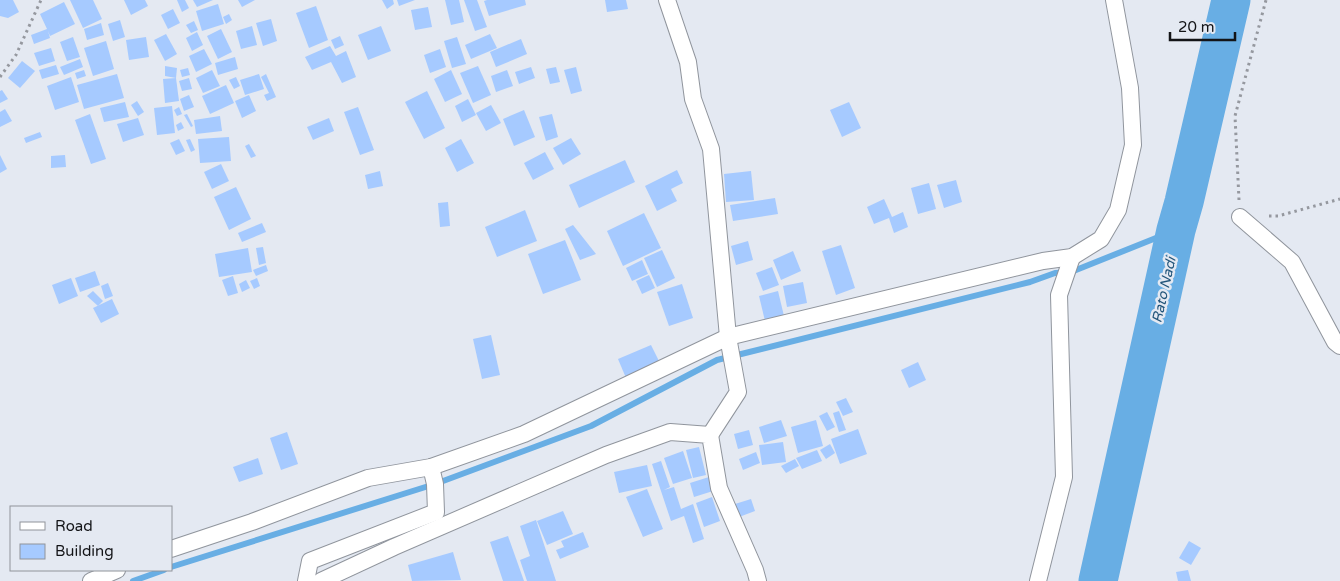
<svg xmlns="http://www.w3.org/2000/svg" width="1340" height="581" font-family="'Varela Round',sans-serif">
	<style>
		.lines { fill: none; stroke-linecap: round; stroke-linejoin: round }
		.stream { stroke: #68aee4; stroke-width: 6 }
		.river { stroke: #68aee4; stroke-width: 39 }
		.building { fill: #a6caff }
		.minor-casing { stroke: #90959d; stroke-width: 18 }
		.path { stroke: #95989f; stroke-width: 3; stroke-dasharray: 2.5 4; stroke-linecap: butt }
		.minor { stroke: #fff; stroke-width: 16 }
		.labels { text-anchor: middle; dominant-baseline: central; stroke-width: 5; stroke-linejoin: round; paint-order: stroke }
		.water-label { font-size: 14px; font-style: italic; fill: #22557a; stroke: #e4e9f2 }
	</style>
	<rect width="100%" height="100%" fill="#e4e9f2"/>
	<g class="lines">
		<g class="stream">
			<path d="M171,567L435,484L591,426L717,360L1030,282L1055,273L1071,272L1176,230"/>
			<path d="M133,581L164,570"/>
		</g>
		<path class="river" d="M1098,581L1176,230L1184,202L1231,0"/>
	</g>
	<g class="building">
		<path d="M0,0H13L19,12L8,18L0,16Z"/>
		<path d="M70,0H93L102,19L83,28Z"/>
		<path d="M124,0H145L148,6L131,15Z"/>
		<path d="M177,0H185L189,8L182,12Z"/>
		<path d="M193,0H213L197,7Z"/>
		<path d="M238,0H255L242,7Z"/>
		<path d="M382,0H393L394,4L387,9Z"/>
		<path d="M397,0H415L399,6Z"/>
		<path d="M445,0H459L464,22L451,25Z"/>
		<path d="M464,0H477L487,27L475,31Z"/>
		<path d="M487,0H525L526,5L489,16L484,1Z"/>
		<path d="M605,0H626L628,9L607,12Z"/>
		<path d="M64,2L75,24L50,36L48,31L50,38L34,44L31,35L47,29L40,14Z"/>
		<path d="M218,4L224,24L202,31L196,11Z"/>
		<path d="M316,6L328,40L309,48L296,13Z"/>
		<path d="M428,7L432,27L415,30L411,10Z"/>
		<path d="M173,9L180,23L168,29L161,15Z"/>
		<path d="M229,14L232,20L226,24L223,17Z"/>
		<path d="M271,19L277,41L263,46L256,23Z"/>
		<path d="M120,20L125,37L113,41L108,24Z"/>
		<path d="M194,21L198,30L191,33L186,25Z"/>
		<path d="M101,23L104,35L87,40L84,29Z"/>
		<path d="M252,26L257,45L241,49L236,31Z"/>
		<path d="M381,26L391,51L368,60L358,35Z"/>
		<path d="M221,29L232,52L218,59L207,36Z"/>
		<path d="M197,32L203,45L192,51L186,38Z"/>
		<path d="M166,34L177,54L165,61L154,40Z"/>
		<path d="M490,34L497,48L471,59L465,45Z"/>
		<path d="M340,36L344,45L335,49L331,40Z"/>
		<path d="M73,37L80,57L67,61L60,42Z"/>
		<path d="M146,37L149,57L129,60L126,40Z"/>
		<path d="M457,37L466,64L452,68L444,41Z"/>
		<path d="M521,39L527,54L496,67L490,52Z"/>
		<path d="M106,41L114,69L93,76L84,48Z"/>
		<path d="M330,46L336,56L346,51L356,77L342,83L331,62L312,70L305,57Z"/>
		<path d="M51,48L55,61L39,66L34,53Z"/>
		<path d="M204,49L212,64L196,72L189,56Z"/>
		<path d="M440,49L446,67L430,73L424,55Z"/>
		<path d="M235,57L238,69L218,75L215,63Z"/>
		<path d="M80,59L83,67L64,75L60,67Z"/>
		<path d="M22,61L35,71L20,88L8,78Z"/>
		<path d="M56,65L59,74L42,79L39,70Z"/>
		<path d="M165,66L177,68L176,78L165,76Z"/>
		<path d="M478,66L491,95L473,103L460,73Z"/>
		<path d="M531,67L535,78L519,84L515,72Z"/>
		<path d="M556,67L560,82L550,84L546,69Z"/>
		<path d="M576,67L582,91L571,94L564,70Z"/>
		<path d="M188,68L190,75L182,77L180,70Z"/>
		<path d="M84,70L86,76L77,79L75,73Z"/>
		<path d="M212,70L220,86L203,93L196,78Z"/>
		<path d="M451,70L462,94L445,102L434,79Z"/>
		<path d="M507,70L513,86L496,92L491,76Z"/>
		<path d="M117,74L124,98L84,109L77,85Z"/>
		<path d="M259,74L264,89L245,95L240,80Z"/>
		<path d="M266,74L276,97L267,101L264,95L269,93L261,77Z"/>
		<path d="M71,77L79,102L55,110L47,86Z"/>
		<path d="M236,77L240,86L234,89L229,80Z"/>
		<path d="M176,78L179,101L165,103L163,79Z"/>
		<path d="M189,78L192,89L182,91L179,81Z"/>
		<path d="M226,85L234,103L210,114L202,96Z"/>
		<path d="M2,90L8,99L0,103V91Z"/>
		<path d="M427,91L445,128L424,139L405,102Z"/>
		<path d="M189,95L194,107L184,111L180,99Z"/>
		<path d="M249,95L256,111L242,118L235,101Z"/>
		<path d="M468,99L476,115L462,122L455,106Z"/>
		<path d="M137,101L144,112L138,116L131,105Z"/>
		<path d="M125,102L129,117L104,122L100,108Z"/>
		<path d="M849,102L861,128L842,137L830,110Z"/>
		<path d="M491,105L501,123L486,131L476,113Z"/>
		<path d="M172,106L175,133L157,135L154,108Z"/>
		<path d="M179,107L182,114L177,116L174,110Z"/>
		<path d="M358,107L374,150L360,155L344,112Z"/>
		<path d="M5,109L12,121L0,127V112Z"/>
		<path d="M524,110L535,137L514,146L503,119Z"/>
		<path d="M90,114L106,159L91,164L75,120Z"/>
		<path d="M187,114L193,126L191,127L184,115Z"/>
		<path d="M552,114L558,137L546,141L539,117Z"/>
		<path d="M220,116L222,131L196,134L194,120Z"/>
		<path d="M138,118L144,135L123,142L117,124Z"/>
		<path d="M329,118L334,131L313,140L307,127Z"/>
		<path d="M181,122L184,128L178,131L176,125Z"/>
		<path d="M40,132L42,137L26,143L24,138Z"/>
		<path d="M229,137L231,161L200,163L198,139Z"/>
		<path d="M571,138L581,154L563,165L553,148Z"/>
		<path d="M179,139L185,151L176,155L170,143Z"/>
		<path d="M190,139L195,150L191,152L186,140Z"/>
		<path d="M461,139L474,163L457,172L445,148Z"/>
		<path d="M249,144L256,156L251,158L245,146Z"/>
		<path d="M545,152L554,169L533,180L524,163Z"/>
		<path d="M0,155L7,169L0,173Z"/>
		<path d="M65,155L66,167L51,168V156Z"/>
		<path d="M625,160L635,182L579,208L569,185Z"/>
		<path d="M221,164L229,181L212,189L204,172Z"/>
		<path d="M677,170L683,183L671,189L677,201L657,211L645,186Z"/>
		<path d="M380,171L383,186L368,189L365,175Z"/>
		<path d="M751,171L754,200L726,202L724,174Z"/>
		<path d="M956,180L962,202L944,208L937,185Z"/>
		<path d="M929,183L936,209L918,214L911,188Z"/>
		<path d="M236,187L251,219L229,230L214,197Z"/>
		<path d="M775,198L778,214L733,221L730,205Z"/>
		<path d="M884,199L892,217L903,212L908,227L894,233L889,218L874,224L867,207Z"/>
		<path d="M448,202L450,226L440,227L438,203Z"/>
		<path d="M525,210L537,241L497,257L485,227Z"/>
		<path d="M644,213L661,248L623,266L607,231Z"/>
		<path d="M262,223L266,232L242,242L238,233Z"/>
		<path d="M573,225L596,254L580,260L565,229Z"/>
		<path d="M565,240L581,280L543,294L528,254Z"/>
		<path d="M748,241L753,260L736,265L731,246Z"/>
		<path d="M841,245L855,288L836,295L822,251Z"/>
		<path d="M263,247L266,263L259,265L256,248Z"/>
		<path d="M248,248L252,272L219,277L215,254Z"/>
		<path d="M662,250L675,278L657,287L644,258Z"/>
		<path d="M793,251L801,271L781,280L773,260Z"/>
		<path d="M642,260L648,274L632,281L626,268Z"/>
		<path d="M266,265L268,271L256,276L253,270Z"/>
		<path d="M772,267L779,285L763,291L756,273Z"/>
		<path d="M95,271L100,285L80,292L75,278Z"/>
		<path d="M649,275L655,288L642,294L636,281Z"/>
		<path d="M233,276L238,293L228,296L222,280Z"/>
		<path d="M71,278L78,296L59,304L52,285Z"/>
		<path d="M257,278L260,286L254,289L250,281Z"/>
		<path d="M246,280L250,288L242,292L239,284Z"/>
		<path d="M803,282L807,303L787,307L783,286Z"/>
		<path d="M108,283L113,296L105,299L101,286Z"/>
		<path d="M682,284L693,318L669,326L657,292Z"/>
		<path d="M93,291L103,301L98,306L87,296Z"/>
		<path d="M778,291L784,316L765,321L759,296Z"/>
		<path d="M112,299L119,314L101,323L93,308Z"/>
		<path d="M491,335L500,375L482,379L473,339Z"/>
		<path d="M651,345L660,363L626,378L618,359Z"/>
		<path d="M918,362L926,380L909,388L901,370Z"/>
		<path d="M846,398L853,412L843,416L836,402Z"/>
		<path d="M839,411L846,430L839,432L833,413Z"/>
		<path d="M827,412L835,427L827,431L819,416Z"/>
		<path d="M781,420L787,436L764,443L759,427Z"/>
		<path d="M816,420L823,446L798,453L791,427Z"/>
		<path d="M858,429L867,454L840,464L831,439Z"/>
		<path d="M749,430L753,445L738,449L734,434Z"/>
		<path d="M287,432L298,464L281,470L270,438Z"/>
		<path d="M783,442L786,462L762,465L759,445Z"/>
		<path d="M830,444L835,453L826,459L820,450Z"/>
		<path d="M699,447L706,475L693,478L686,450Z"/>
		<path d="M817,450L822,461L802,469L796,458Z"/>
		<path d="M683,451L692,478L673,484L664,458Z"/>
		<path d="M756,452L760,463L743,470L739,459Z"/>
		<path d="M258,458L263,474L239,482L233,467Z"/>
		<path d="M795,459L799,466L786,473L781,466Z"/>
		<path d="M661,461L670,487L664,490L674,487L681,509L693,504L704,539L693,543L684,516L671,521L652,464Z"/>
		<path d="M647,465L652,486L619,493L614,472Z"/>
		<path d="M709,477L713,491L694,497L690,483Z"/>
		<path d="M647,489L663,529L643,537L626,497Z"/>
		<path d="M712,497L720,521L704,527L696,503Z"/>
		<path d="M751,499L755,511L739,517L735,504Z"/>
		<path d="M563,511L573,534L547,545L537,521Z"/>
		<path d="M536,520L556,581H527L520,560L530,556L520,526Z"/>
		<path d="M583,532L589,547L560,559L556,550L564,547L561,541Z"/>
		<path d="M508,536L524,581H503L490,542Z"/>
		<path d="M1189,541L1201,548L1191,565L1179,558Z"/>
		<path d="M453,552L461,580L412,581L408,565Z"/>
		<path d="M1188,570L1191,581H1178L1176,572Z"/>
	</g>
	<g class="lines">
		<defs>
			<g id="minor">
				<path d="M667,0L688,62L693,99L711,149L728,337L738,392L710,435"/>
				<path d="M1240,217L1292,262L1335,342L1340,346"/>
				<path d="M171,549L252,522L368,478L431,467L524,434L728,337L1043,261L1072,257L1101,239L1118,210L1133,145L1130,88L1114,0"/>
				<path d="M91,581L117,570"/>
				<path d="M306,581L310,561L436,512L435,484L431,467"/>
				<path d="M321,581L394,547L606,455L670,432L710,435L719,488L755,570L758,581"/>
				<path d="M1038,581L1064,477L1059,295L1072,257"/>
			</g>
		</defs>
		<use href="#minor" class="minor-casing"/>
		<g class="path">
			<path d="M0,77L16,55L41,0"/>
			<path d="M1239,200L1235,116L1266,0"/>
			<path d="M1269,216H1278L1340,199"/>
		</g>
		<use href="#minor" class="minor"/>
	</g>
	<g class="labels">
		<g class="water-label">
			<text transform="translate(1164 290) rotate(-77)">Rato Nadi</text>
		</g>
	</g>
	<rect x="10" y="506" width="162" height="65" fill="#e4e9f2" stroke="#90949a"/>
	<rect x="20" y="522" width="25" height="8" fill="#ffffff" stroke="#90949a"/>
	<text x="55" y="531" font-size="15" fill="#131417">Road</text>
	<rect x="20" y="544" width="25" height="15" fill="#a6caff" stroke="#90949a"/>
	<text x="55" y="556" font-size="15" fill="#131417">Building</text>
	<path d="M1170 32v8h65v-8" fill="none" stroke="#131417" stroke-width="2.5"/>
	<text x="1178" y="32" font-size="15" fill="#131417" stroke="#e4e9f2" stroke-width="4" paint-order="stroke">20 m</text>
</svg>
